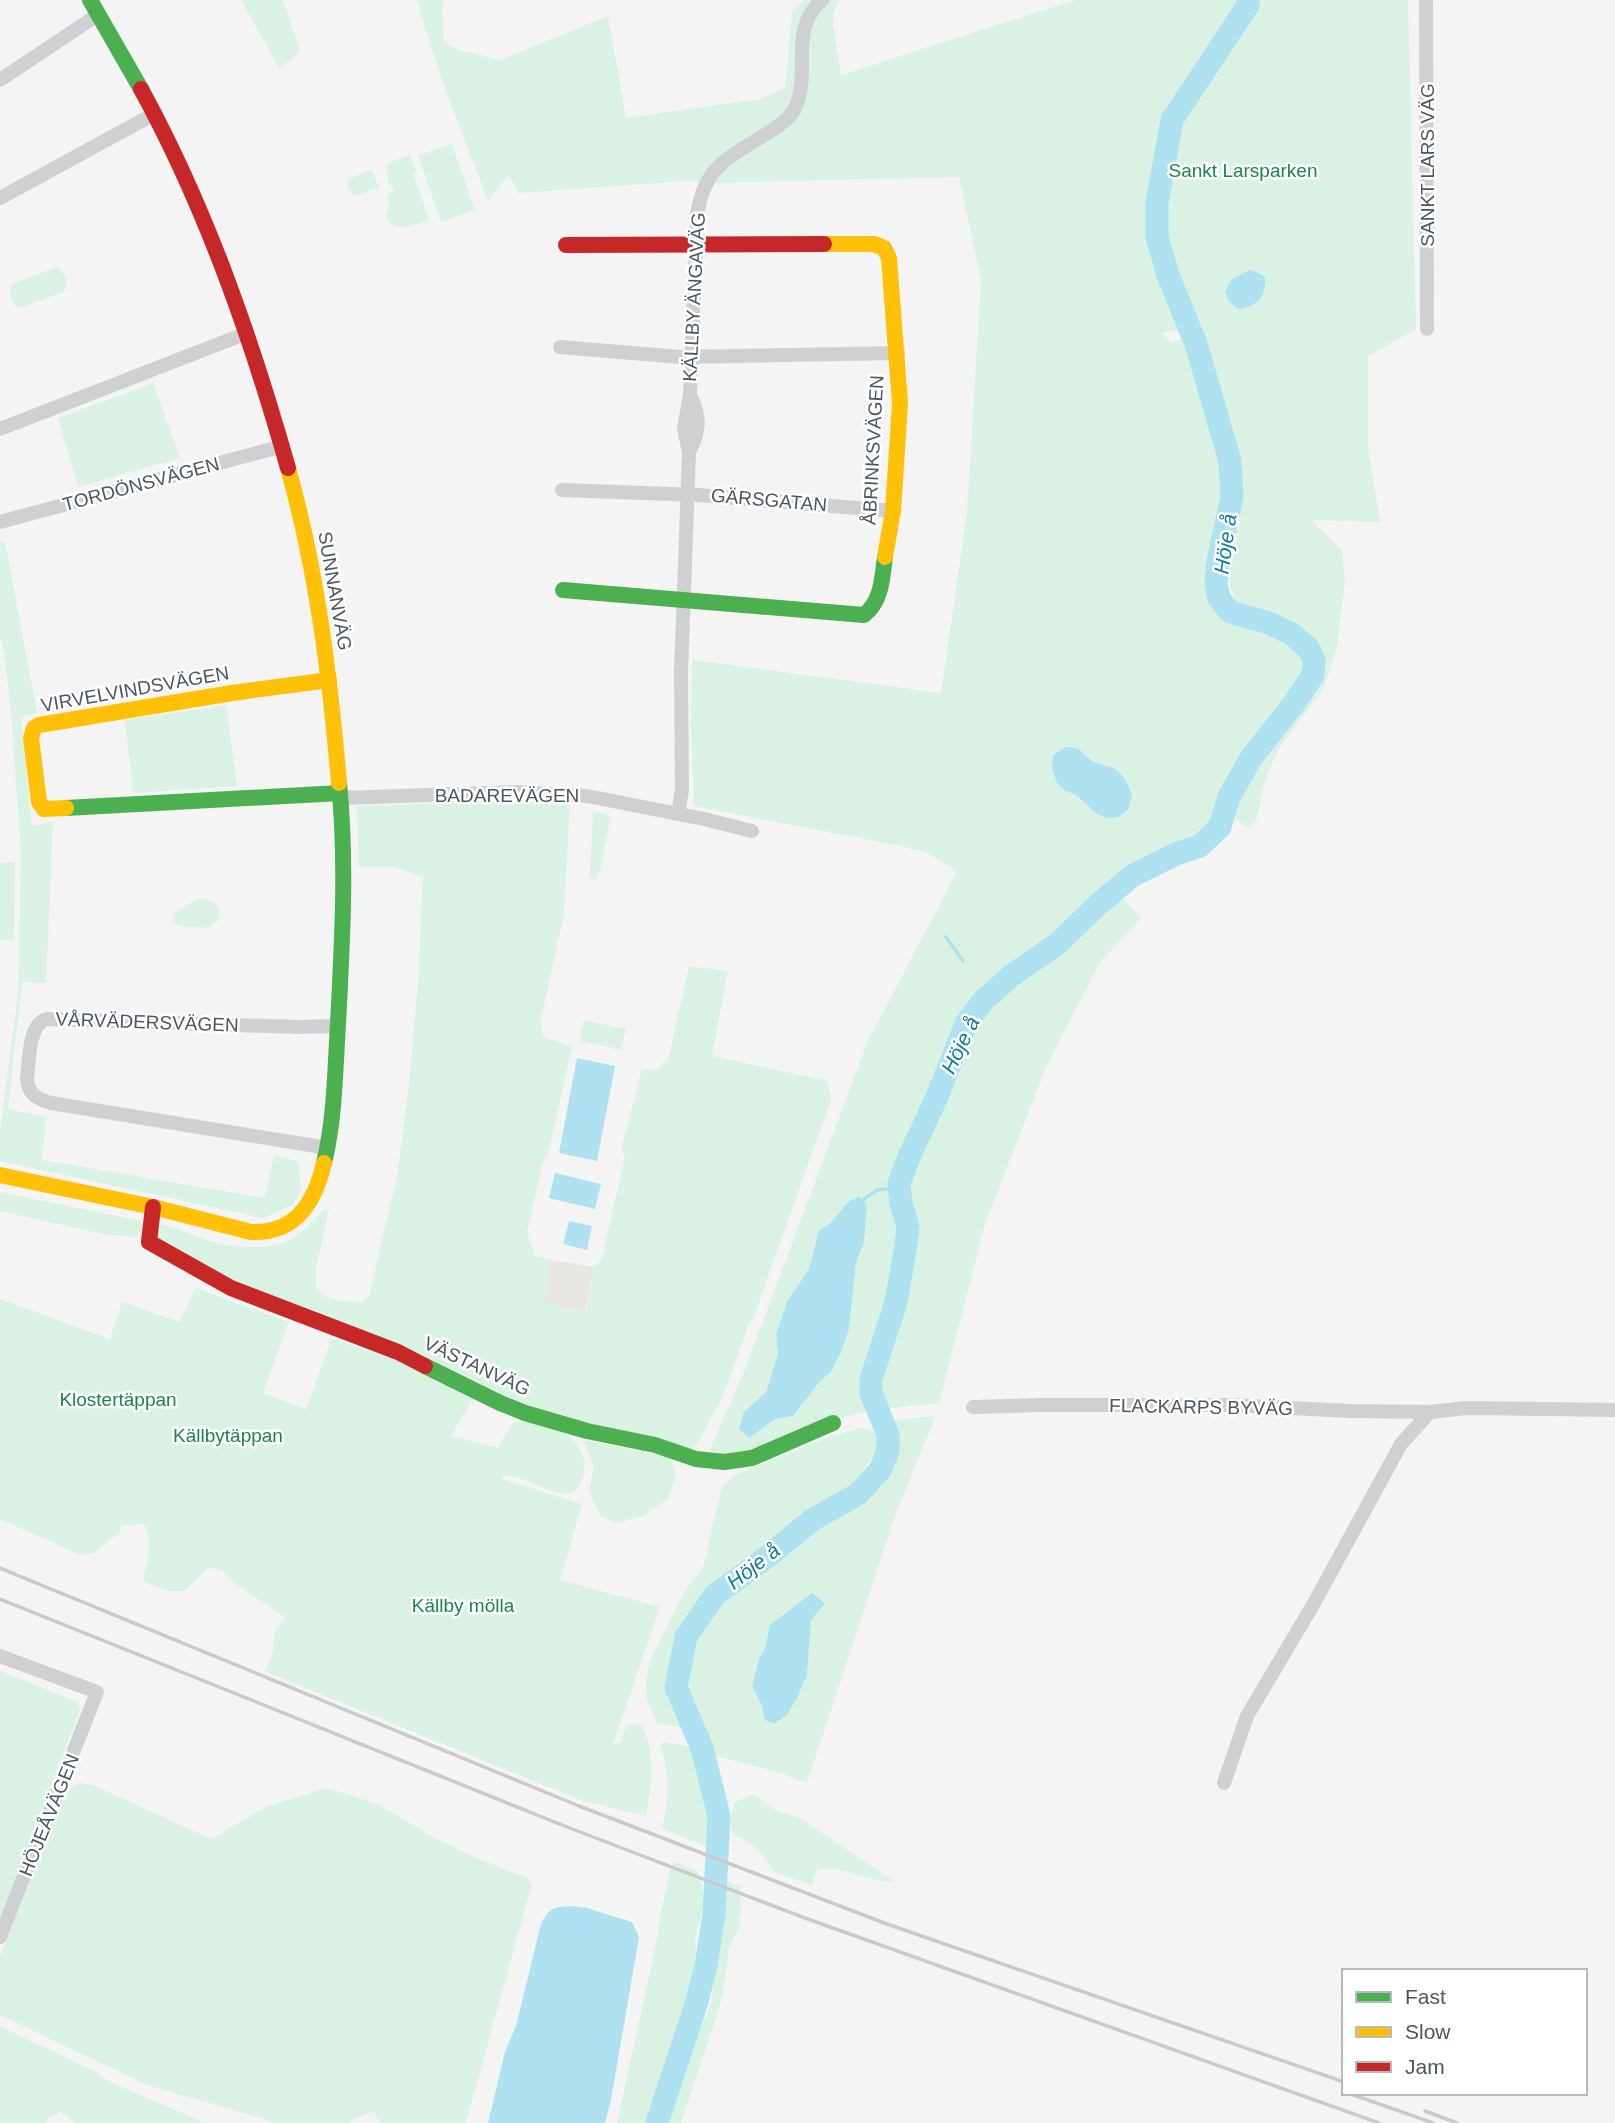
<svg xmlns="http://www.w3.org/2000/svg" width="1615" height="2123" font-family="Arial,sans-serif">
	<style>
		.green { fill: #d9f2e3; fill-rule: evenodd }
		.sand { fill: #e7e6e1 }
		.water { fill: #aee2f0 }
		.lines { fill: none; stroke-linecap: round; stroke-linejoin: round }
		.stream { stroke: #aee2f0; stroke-width: 3.5 }
		.river { stroke: #aee2f0; stroke-width: 23 }
		.street { stroke: #ced0d2; stroke-width: 14 }
		.fast { stroke: #4caf50; stroke-width: 16 }
		.slow { stroke: #ffc107; stroke-width: 16 }
		.jam { stroke: #c62828; stroke-width: 16 }
		.rail { stroke: #c9cacc; stroke-width: 3.5 }
		.labels { text-anchor: middle; dominant-baseline: central; stroke-width: 5; stroke-linejoin: round; paint-order: stroke }
		.street-label { font-size: 19px; fill: #4a5661; stroke: #fff }
		.park-label { font-size: 19px; fill: #17864f; stroke: #fff }
		.water-label { font-size: 21px; font-style: italic; fill: #0c7c9b; stroke: #fff }
	</style>
	<rect width="100%" height="100%" fill="#f4f4f4"/>
	<g class="green">
		<path d="M241,0H283L299,48L296,56L279,68Z"/>
		<path d="M417,0H444L442,12L444,41L452,47L467,52L501,60L608,16L626,118L760,99L785,88L792,13L804,0H840L834,10L833,25L841,75L1075,0H1408L1416,329L1368,356V447L1380,522L1313,520L1314,523L1342,550L1345,583L1337,647L1324,688L1279,748L1264,783L1257,819L1249,828L1236,820V800L1247,776L1297,712L1321,677L1322,660L1315,641L1300,625L1238,606C1232,593 1223,569 1225,555C1227,542 1240,532 1241,518L1237,517L1240,462L1191,330L1161,332L1171,343L1185,338C1192,356 1197,374 1203,393C1212,426 1227,468 1224,502C1222,531 1205,554 1209,584C1216,637 1275,614 1301,651C1307,659 1309,668 1305,676C1290,707 1262,727 1244,756C1237,767 1231,781 1225,793C1217,810 1214,826 1200,839C1192,845 1179,846 1170,850C1156,857 1142,864 1128,871L1120,895L1141,918L1100,962L1045,1070L985,1224L939,1403L873,1410L832,1420L771,1448L707,1456L743,1374L867,1043L957,871L926,852L896,845L694,806L691,728L692,660L941,693L967,513L981,280L959,177L714,183L686,181L519,193L508,175L488,201C463,135 436,69 417,0ZM1083,751C1091,761 1098,764 1111,767L1097,814L1076,795ZM859,1197L867,1205L864,1243L856,1262L849,1329L841,1352L831,1372L820,1381L793,1416L775,1419L748,1437L744,1412L766,1392L778,1354L776,1334L787,1302L809,1269L819,1230C840,1220 840,1204 859,1197Z"/>
		<path d="M452,144L475,210L441,222L418,155Z"/>
		<path d="M409,155L417,172L413,174C419,188 424,204 429,220L402,228L392,225L386,216L389,205L388,194L395,190L388,183L387,164Z"/>
		<path d="M372,169L379,188L354,196L348,188V179Z"/>
		<path d="M57,267C66,273 70,284 63,292L21,308L14,304L9,292L12,284Z"/>
		<path d="M153,383L180,458L78,487L58,418Z"/>
		<path d="M0,542H5L37,713L21,717L32,826L53,821L46,983L22,982L8,1109L46,1117L42,1160L265,1198L274,1155L298,1161L301,1191L292,1205L263,1218L0,1161V1132L18,994L21,851L11,715L5,658L0,636Z"/>
		<path d="M226,705L237,786L133,793L125,720Z"/>
		<path d="M570,800L564,914L541,1020L543,1037L572,1047L548,1155L543,1162L527,1232L535,1256L551,1260L544,1304L586,1312L594,1267L602,1259L625,1156L621,1149L642,1069L657,1070L669,1056L689,966L728,971L712,1056L828,1081L831,1100L753,1319L747,1326L746,1333L722,1398L699,1441L691,1451L474,1397L451,1436L498,1448L513,1422C527,1420 548,1423 561,1431C579,1440 591,1463 581,1481C579,1485 576,1492 571,1493C553,1499 524,1473 503,1476L502,1479L582,1504L560,1580L660,1607L613,1744L621,1742L626,1726L634,1723L642,1726C656,1751 651,1788 646,1816L583,1801L264,1671L273,1653L274,1633L285,1617L233,1582L222,1570L208,1568L184,1591H165L143,1581C147,1560 155,1542 143,1523L131,1526L122,1525L119,1533L94,1553L81,1555L0,1519V1299L110,1339L122,1302L180,1322L195,1288L289,1322L263,1393L306,1409L332,1338L377,1355L157,1243L158,1224C177,1227 192,1236 210,1241C236,1248 273,1252 296,1236C307,1229 316,1218 324,1209H329L316,1268V1286L323,1296L340,1301L362,1302L369,1296L397,1177L409,1085L418,983L423,877L394,867H359L357,806Z"/>
		<path d="M593,812L607,814L610,820L600,872L594,881L590,876Z"/>
		<path d="M15,862L14,941L0,940V863Z"/>
		<path d="M196,899C210,898 222,903 219,919L208,928L179,926L174,922L173,915Z"/>
		<path d="M584,1020L626,1029L621,1050L580,1041Z"/>
		<path d="M0,1192L141,1221L143,1226L140,1232L135,1237L108,1235L0,1211Z"/>
		<path d="M936,1416L896,1513L807,1783L797,1780L785,1774L715,1756C702,1731 682,1701 684,1671C687,1619 739,1589 776,1560C792,1548 806,1534 823,1524C833,1518 845,1513 856,1506C874,1494 892,1473 896,1452C899,1442 894,1430 894,1420ZM825,1603L811,1620L807,1675L797,1698L787,1715L765,1720L762,1706L752,1686L759,1659L765,1648L770,1626L783,1616Z"/>
		<path d="M861,1428L877,1432V1450L856,1481L842,1493L798,1515L790,1528L773,1545L710,1592L692,1611L673,1647L670,1664L674,1704L683,1723L682,1728L657,1723L647,1700L646,1680L650,1661L682,1595L703,1567L722,1487L735,1475L829,1437Z"/>
		<path d="M583,1440L670,1457L676,1474L669,1498L644,1516L615,1523L601,1516L589,1492L594,1466Z"/>
		<path d="M0,1671L78,1702L80,1710L0,1919Z"/>
		<path d="M663,1742L687,1746L697,1756L712,1825L713,1837L710,1844L704,1846L662,1828C669,1802 670,1771 660,1745Z"/>
		<path d="M79,1783L95,1786L211,1839L266,1807L326,1788L376,1803L435,1838L481,1860L527,1878L532,1883L466,2123H379L374,2111L352,2120L351,2123H277L147,2085L0,2015V1956L67,1790Z"/>
		<path d="M754,1794L777,1811L800,1818L894,1881C868,1884 841,1862 816,1871L812,1885L774,1872L757,1848L732,1833L730,1819L734,1803Z"/>
		<path d="M675,1862L698,1871L702,1888L707,1898L695,1936L697,1967L691,1983L689,2002L672,2043L648,2123H617L658,1935L661,1912L671,1867Z"/>
		<path d="M722,1879L740,1886L741,1911L739,1928L728,1950L727,1968L719,2009L681,2123H668L677,2083L712,2002Z"/>
		<path d="M0,2026L96,2072L110,2082L206,2123H75L60,2112L49,2118L46,2123H0Z"/>
	</g>
	<path class="sand" d="M551,1260L594,1267L585,1312L544,1304Z"/>
	<g class="water">
		<path d="M1249,270L1258,273L1265,277C1266,297 1258,306 1238,309L1229,301L1225,292L1231,280Z"/>
		<path d="M1066,747C1081,748 1080,751 1090,759C1095,763 1101,764 1106,766C1121,769 1127,781 1132,795L1128,810L1118,817L1108,818L1097,814L1076,795L1064,790L1057,783L1052,768L1053,755Z"/>
		<path d="M577,1058L615,1066L597,1161L559,1153Z"/>
		<path d="M555,1173L601,1184L595,1209L549,1198Z"/>
		<path d="M859,1196L867,1205L864,1243L856,1262L849,1329L841,1352L831,1372L820,1381L793,1416L775,1419L749,1438L739,1429L744,1412L766,1392L778,1354L776,1334L787,1302L809,1269L819,1230C840,1220 839,1205 859,1196Z"/>
		<path d="M569,1221L592,1226L587,1250L563,1244Z"/>
		<path d="M812,1593L825,1603L811,1620L807,1675L797,1698L787,1715L774,1724L765,1720L762,1706L752,1686L759,1659L765,1648L770,1625Z"/>
		<path d="M572,1906L587,1908L632,1922L639,1937L611,2100L605,2123H488L505,2052L516,2026L541,1924C550,1907 554,1907 572,1906Z"/>
	</g>
	<g class="lines">
		<g class="stream">
			<path d="M946,937L963,961"/>
			<path d="M863,1200L877,1190L900,1188"/>
		</g>
		<path class="river" d="M657,2123L696,2005L706,1966L714,1914L719,1816L702,1748L676,1687L686,1637L715,1595L767,1557L812,1520L858,1494L880,1470L888,1451V1435L871,1393V1379L896,1302L906,1245L908,1226L901,1204L899,1184L908,1159L936,1099L967,1022L984,1000L1011,976L1057,944L1100,903L1132,876L1176,854L1200,846L1220,827L1229,797L1251,758L1293,705L1313,675L1314,660L1308,648L1292,634L1269,623L1230,612L1219,598L1216,584L1218,561L1232,497L1230,461L1196,344L1168,275L1157,237V203L1172,120L1248,5V0"/>
		<g class="street">
			<path d="M1426,0L1427,329"/>
			<path d="M0,80L99,14"/>
			<path d="M0,198L154,114"/>
			<path d="M560,347L680,357L898,353"/>
			<path d="M0,429L247,333"/>
			<path d="M689,452C700,432 701,416 690,395"/>
			<path d="M562,490L699,495L893,511"/>
			<path d="M0,522L283,446"/>
			<path d="M341,798L518,792L587,796L704,819L752,831"/>
			<path d="M678,814L682,790L681,672L689,452L684,428L690,395L697,215C705,165 728,158 768,133C777,127 787,121 793,112C814,75 786,32 822,0"/>
			<path d="M328,1148L51,1103C38,1099 29,1095 27,1080C29,1063 28,1023 47,1019L298,1027L339,1026"/>
			<path d="M973,1407L1040,1405H1231L1350,1411L1430,1412L1466,1408L1615,1410"/>
			<path d="M0,1656L97,1692L0,1937"/>
			<path d="M1224,1783L1247,1716L1313,1605L1401,1444L1430,1412"/>
		</g>
		<g class="fast">
			<path d="M90,0L141,89"/>
			<path d="M563,590L864,615C882,601 882,578 885,557"/>
			<path d="M66,808L340,793"/>
			<path d="M324,1163C335,1118 335,1070 338,1024C342,945 347,863 339,783"/>
			<path d="M425,1366L500,1403L525,1413L587,1431L655,1445L696,1459L724,1462L752,1458L833,1423"/>
		</g>
		<g class="slow">
			<path d="M824,244H874L884,248L889,258L900,403L893,511L885,557"/>
			<path d="M288,468C317,571 330,677 339,783"/>
			<path d="M66,808L44,809L39,802L31,738L34,728L39,725L232,693L329,680"/>
			<path d="M0,1175L153,1207L251,1232C296,1234 315,1202 324,1163"/>
		</g>
		<g class="jam">
			<path d="M141,89C206,208 251,337 288,468"/>
			<path d="M566,245L824,244"/>
			<path d="M153,1207L149,1242L231,1288L398,1352L425,1366"/>
		</g>
		<g class="rail">
			<path d="M0,1568L579,1806L887,1924L1344,2082"/>
			<path d="M0,1599L567,1827L805,1918L1379,2123"/>
			<path d="M1348,2093L1433,2123"/>
			<path d="M1425,2111L1457,2123"/>
		</g>
	</g>
	<g class="labels">
		<g class="street-label">
			<text transform="translate(1427 165) rotate(-90)">SANKT LARS VÄG</text>
			<text transform="translate(694 297) rotate(-87)">KÄLLBY ÄNGAVÄG</text>
			<text transform="translate(873 450) rotate(-87)">ÅBRINKSVÄGEN</text>
			<text transform="translate(141 484) rotate(-15)">TORDÖNSVÄGEN</text>
			<text transform="translate(769 500) rotate(5)">GÄRSGATAN</text>
			<text transform="translate(335 591) rotate(80)">SUNNANVÄG</text>
			<text transform="translate(135 689) rotate(-10)">VIRVELVINDSVÄGEN</text>
			<text x="507" y="795">BADAREVÄGEN</text>
			<text transform="translate(147 1022) rotate(2)">VÅRVÄDERSVÄGEN</text>
			<text transform="translate(477 1366) rotate(25)">VÄSTANVÄG</text>
			<text transform="translate(1201 1407) rotate(1)">FLACKARPS BYVÄG</text>
			<text transform="translate(49 1815) rotate(-68)">HÖJEÅVÄGEN</text>
		</g>
		<g class="park-label">
			<text x="1243" y="170">Sankt Larsparken</text>
			<text x="118" y="1399">Klostertäppan</text>
			<text x="228" y="1435">Källbytäppan</text>
			<text x="463" y="1605">Källby mölla</text>
		</g>
		<g class="water-label">
			<text transform="translate(1225 544) rotate(-82)">Höje å</text>
			<text transform="translate(960 1045) rotate(-64)">Höje å</text>
			<text transform="translate(753 1566) rotate(-38)">Höje å</text>
		</g>
	</g>
	<rect x="1342" y="1969" width="245" height="126" fill="#ffffff" stroke="#b7bbc0" stroke-width="2"/>
	<rect x="1356" y="1992" width="35" height="10" fill="#4caf50" stroke="#b7bbc0" stroke-width="2"/>
	<text x="1405" y="2004" font-size="21" fill="#4a5661">Fast</text>
	<rect x="1356" y="2027" width="35" height="10" fill="#ffc107" stroke="#b7bbc0" stroke-width="2"/>
	<text x="1405" y="2039" font-size="21" fill="#4a5661">Slow</text>
	<rect x="1356" y="2062" width="35" height="10" fill="#c62828" stroke="#b7bbc0" stroke-width="2"/>
	<text x="1405" y="2074" font-size="21" fill="#4a5661">Jam</text>
</svg>
